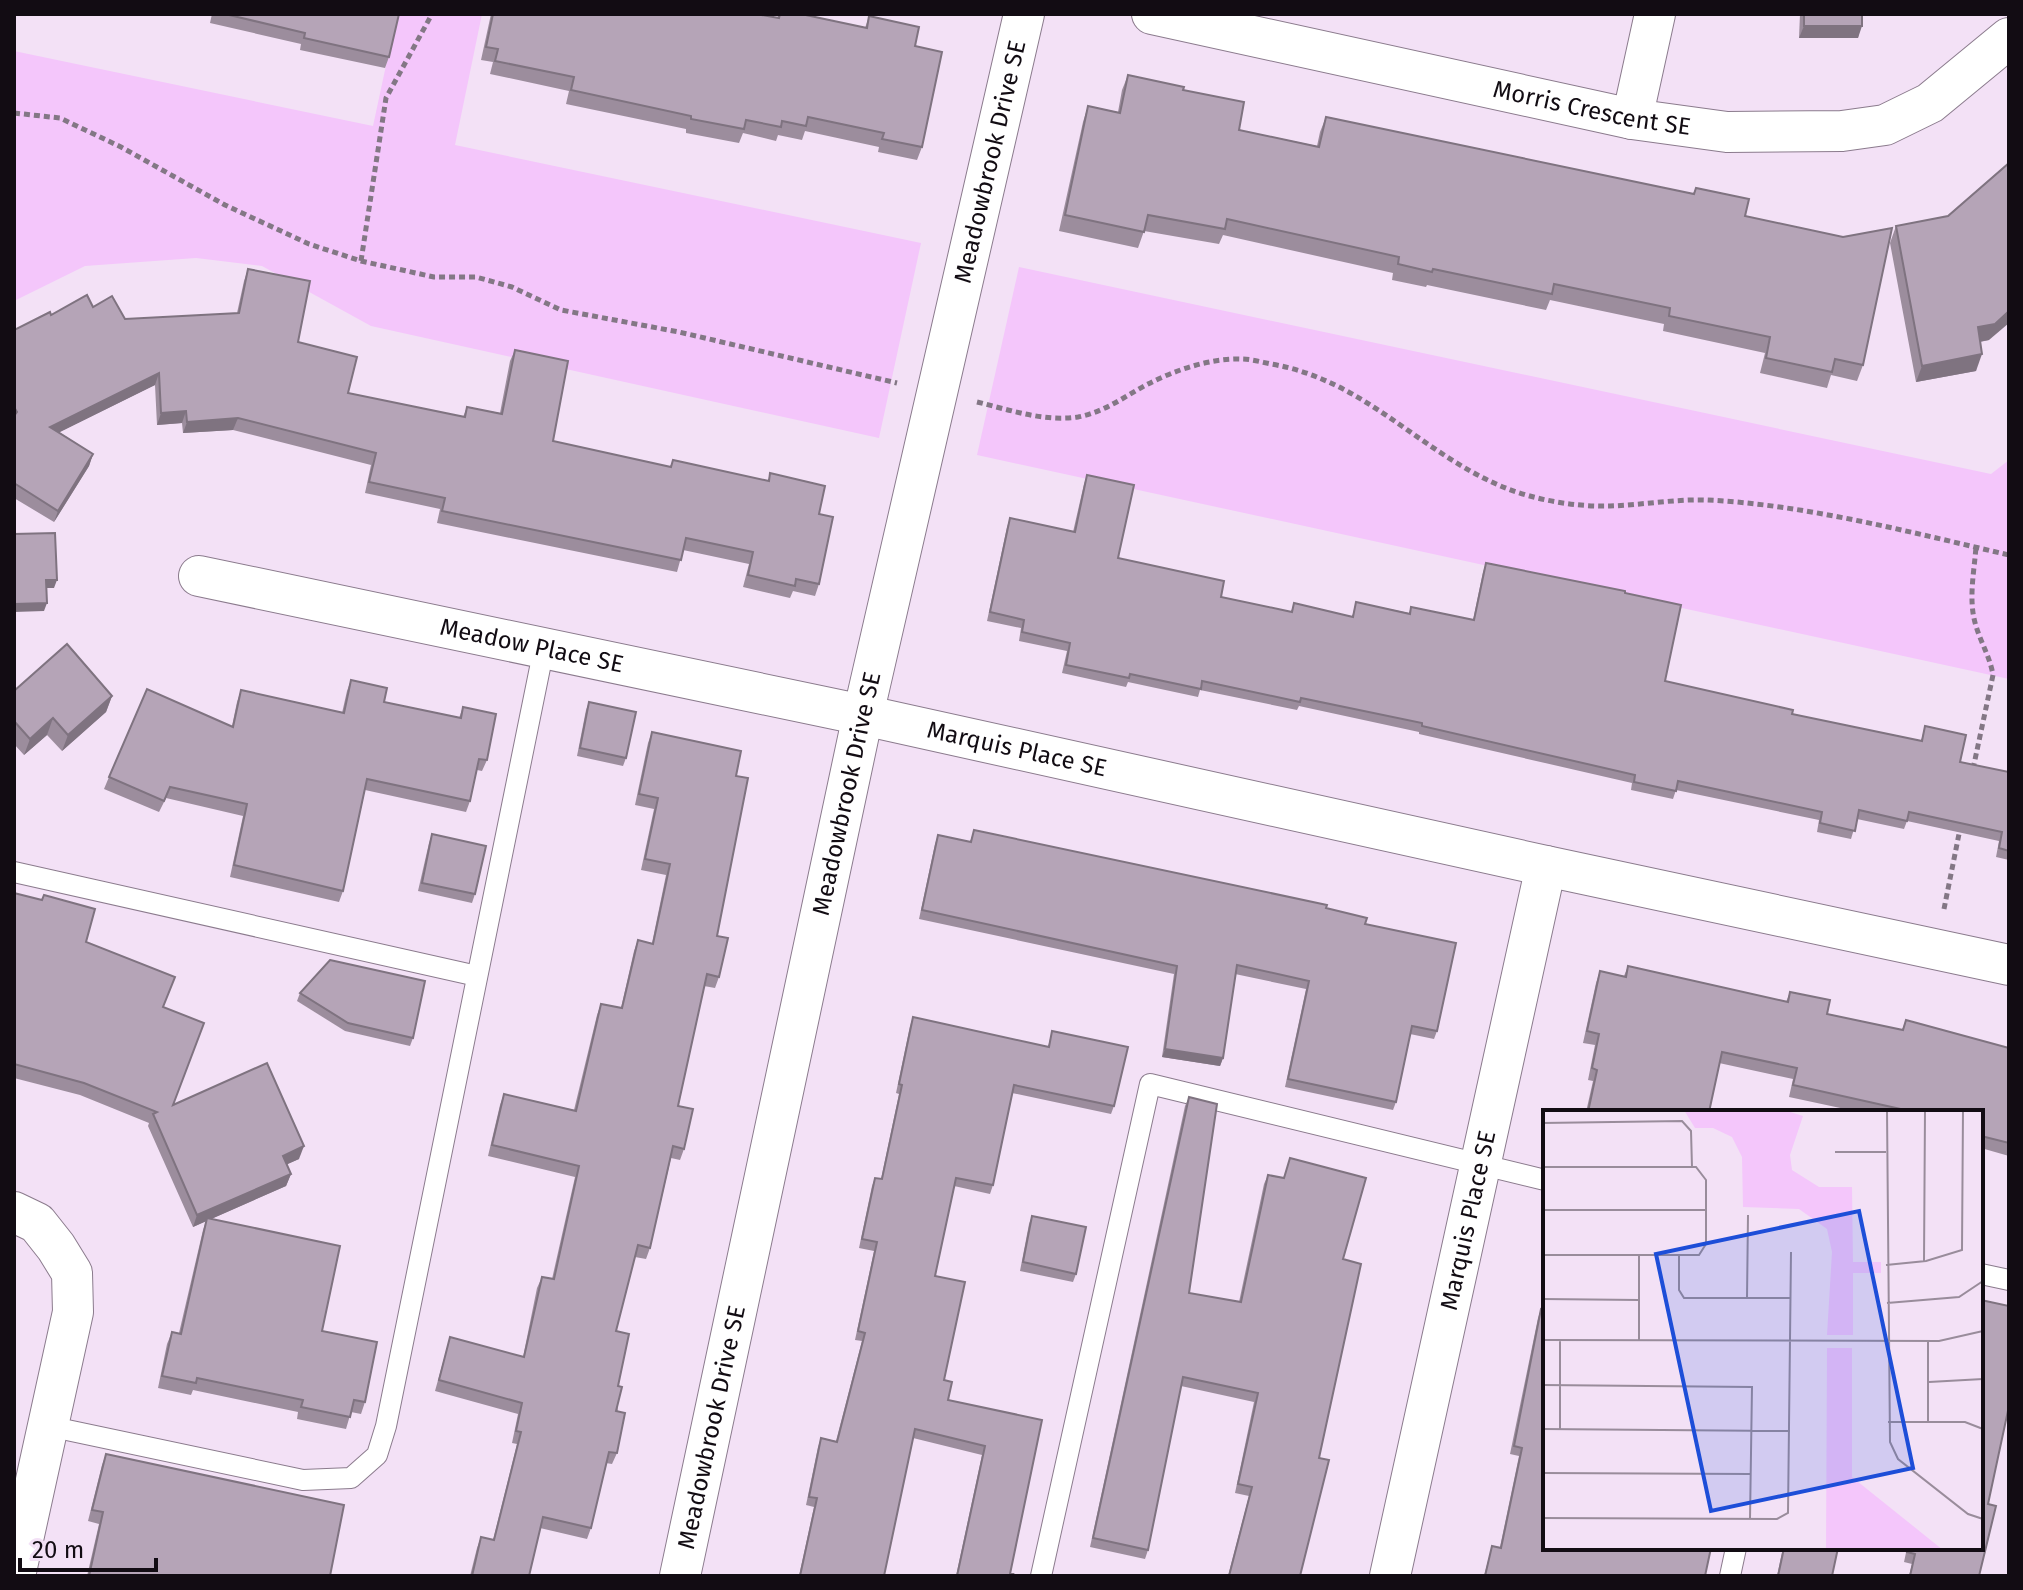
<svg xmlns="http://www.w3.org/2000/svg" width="2023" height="1590" font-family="'Fira Sans',sans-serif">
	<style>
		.green { fill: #f4c6fb }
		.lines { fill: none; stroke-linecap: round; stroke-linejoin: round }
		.service-casing { stroke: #8b7b8d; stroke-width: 22 }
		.minor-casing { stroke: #8b7b8d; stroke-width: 42 }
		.path { stroke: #837785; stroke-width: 5; stroke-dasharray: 6 4; stroke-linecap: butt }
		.service { stroke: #fff; stroke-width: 20 }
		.minor { stroke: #fff; stroke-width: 40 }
		.wall { fill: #9c8d9d }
		.shaded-wall { fill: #7f7380 }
		.building { fill: #b5a4b7; stroke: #7f7380; stroke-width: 2 }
		.labels { text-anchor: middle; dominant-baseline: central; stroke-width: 6; stroke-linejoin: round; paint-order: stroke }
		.street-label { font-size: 24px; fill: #120c13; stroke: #f3e1f6 }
		.inset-road { fill: none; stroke: #998c9b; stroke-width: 2 }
		.view { fill: #1d4ed8; fill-opacity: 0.15; stroke: #1d4ed8; stroke-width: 4 }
		.inset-edge { fill: none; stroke: #120c13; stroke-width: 4 }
	</style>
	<rect width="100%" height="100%" fill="#f3e1f6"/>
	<g class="green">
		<path d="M397,14H482L455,145L921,243L879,438L371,326L262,266L196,258L85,266L14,301V51L373,126Z"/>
		<path d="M1019,267L1991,474L2009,460V679L977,455Z"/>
	</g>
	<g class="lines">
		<defs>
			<g id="service">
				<path d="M14,872L477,976"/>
				<path d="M1981,1274L2009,1280"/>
				<path d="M48,1426L303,1480L351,1478L377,1455L386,1426L544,648"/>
				<path d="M1041,1576L1150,1084L1545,1180"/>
				<path d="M1730,1576L1736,1548"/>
			</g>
			<g id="minor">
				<path id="s1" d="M1152,14L1632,119L1727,132L1842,131L1885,125L1930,103L2009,38"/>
				<path d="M1632,119L1655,14"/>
				<path id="s2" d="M199,576L863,715L1546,866L2009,965"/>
				<path d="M14,1212L37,1223L56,1247L72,1273L73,1312L15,1576"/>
				<path id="s3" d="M680,1576L863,715L1024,14"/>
				<path id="s4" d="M1390,1576L1546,866"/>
			</g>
		</defs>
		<use href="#service" class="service-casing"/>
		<use href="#minor" class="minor-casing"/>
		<g class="path">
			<path d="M14,113L60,118L121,147L225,205L309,244L361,261L434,277H476L512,287L561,310L679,332L897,383"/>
			<path d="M361,261L386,98L432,14"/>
			<path d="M977,402C1010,410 1044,422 1078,417C1105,412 1125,396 1148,384C1175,370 1211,358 1241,359C1251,359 1261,362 1271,364C1365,380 1419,452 1503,487C1535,500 1575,507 1610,506C1642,505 1674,499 1706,500C1803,504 1914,533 2009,555"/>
			<path d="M1973,769L1993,675C1990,657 1981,643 1976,626C1968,601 1974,573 1976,547"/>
			<path d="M1944,909L1960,829"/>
		</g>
		<use href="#service" class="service"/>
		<use href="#minor" class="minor"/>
	</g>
	<g class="wall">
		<path d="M212,14H399L389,57L385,68L300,50L301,44L210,23Z"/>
		<path d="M491,14H756L777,18L779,14H801L865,28L869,16L915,46L922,147L917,160L878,152L879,147L805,131L802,140L778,135L776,141L743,133L739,143L686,133V129L566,104L569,91L490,74L493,62L481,60Z"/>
		<path d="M1800,14H1862L1858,38H1799Z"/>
		<path d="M1128,75L1183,90L1239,130L1317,146L1320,132L1326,117L1693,194L1696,188L1745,216L1863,365L1857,381L1831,375L1827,388L1760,373L1765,353L1663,331L1664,324L1550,300L1546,310L1427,285L1426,287L1392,280L1393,273L1223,235L1219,244L1144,231L1138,248L1059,231L1083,122L1088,106L1118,112L1122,90Z"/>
		<path d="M1896,226L1989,340L1980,342L1976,371L1916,382L1890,243Z"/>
		<path d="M248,269L298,342L348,393L463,417L467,407L500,413L510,361L515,350L553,441L670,467L673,460L768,481L770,473L819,514V584L815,596L793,591L790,598L743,587L749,564L683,550L677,572L437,523L440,509L365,493L371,465L233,430L183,433L182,423L157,425L155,385L59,432L93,454L89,466L54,522L14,498V330L51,315L93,307L125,319L237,313L244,281Z"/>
		<path d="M1087,475L1118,558L1221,597L1291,612L1294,603L1352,617L1356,602L1409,613L1411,607L1473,620L1483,572L1486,563L1625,593L1665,681L1792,714L1921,741L1925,726L1960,762L2009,772V860L1996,857L1999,841L1907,821L1904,829L1857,819L1851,839L1817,832L1819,820L1676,790L1673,799L1631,790L1632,783L1419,734V732L1299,706L1297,710L1200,690L1198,697L1128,682L1126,687L1062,673L1067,651L1019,641L1021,628L987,621L1007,527L1010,518L1073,532L1084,484Z"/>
		<path d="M351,680L384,702L459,718L463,707L487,760L482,771L477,770L470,801L466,812L365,790L343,891L339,902L230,877L243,816L166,798L159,812L104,789L109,777L232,726L237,702L241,690L342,713L347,691Z"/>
		<path d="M14,691L112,696L106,712L62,751L47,735L24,755L14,744Z"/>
		<path d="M589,702L626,758L623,766L577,756L586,710Z"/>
		<path d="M652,732L736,776L717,936L719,977L715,988L704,986L678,1106L684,1149L680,1160L671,1158L650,1248L646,1259L635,1257L616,1331L618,1386L617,1453L612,1464L606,1463L591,1528L587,1539L540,1528L529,1576H470L477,1548L481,1537L493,1540L517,1444L512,1443L518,1414L435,1391L450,1337L523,1357L537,1288L542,1277L552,1279L575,1177L488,1156L500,1105L504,1094L574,1110L597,1015L601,1004L621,1008L634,951L638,940L652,943L666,875L641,870L654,809L635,805L648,743Z"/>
		<path d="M974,830L1326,908L1365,924L1437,1031L1434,1039L1410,1034L1396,1102L1393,1110L1285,1087L1306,989L1235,974L1223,1058L1220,1066L1162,1057L1174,974L919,919L935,844L938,835L970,842Z"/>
		<path d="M432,834L475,894L472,903L418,891L429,843Z"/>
		<path d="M14,893L86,942L163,1007L173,1104L299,1159L287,1164L291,1174L286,1186L211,1219L322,1331L365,1402L361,1414L351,1412L346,1429L297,1419L298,1412L193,1390L191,1395L158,1388L167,1344L172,1332L179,1333L203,1230L206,1221L193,1227L148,1126L149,1123L80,1095L14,1078Z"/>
		<path d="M1628,966L1786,1002L1790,992L1827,1014L1902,1030L1906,1020L2009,1048V1156L1981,1148V1112H1859L1789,1097L1793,1079L1719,1063L1709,1112H1586L1593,1081L1588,1080L1595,1045L1583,1043L1596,983L1600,971L1624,976Z"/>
		<path d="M300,993L413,1038L410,1046L345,1031L297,1001Z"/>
		<path d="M913,1017L1048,1047L1052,1031L1114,1106L1111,1114L1012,1093L993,1185L990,1194L954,1186L935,1276L944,1380L948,1400L1042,1420L1010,1574L1012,1576H956L982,1455L913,1438L884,1576H799L814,1507L806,1505L818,1447L821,1438L836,1441L862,1341L855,1340L874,1251L859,1248L872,1186L875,1178L881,1179L899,1094L896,1093L910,1026Z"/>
		<path d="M1189,1097V1293L1239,1302L1264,1184L1268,1175L1284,1178L1290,1158L1343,1259L1319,1458L1300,1576H1228L1249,1496L1235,1493L1254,1402L1181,1386L1148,1550L1145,1559L1090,1547L1185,1106Z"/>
		<path d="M1032,1216L1076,1274L1073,1282L1020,1271L1029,1224Z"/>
		<path d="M1541,1309L1545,1548L1705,1576H1484L1492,1546L1500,1547L1519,1456L1510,1454L1538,1318Z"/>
		<path d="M106,1454L330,1576H87L99,1524L88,1521L102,1465Z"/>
		<path d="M1988,1504L1979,1576H1909L1912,1564L1904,1562L1907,1548H1981Z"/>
		<path d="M1783,1548H1838L1832,1576H1777Z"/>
	</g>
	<g class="shaded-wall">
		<path d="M1804,26H1862L1858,38H1799Z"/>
		<path d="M2009,311V323L1989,340L1972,343L1978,327Z"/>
		<path d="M1982,354L1976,371L1916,382L1922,366Z"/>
		<path d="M159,373L155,385L46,439L50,427Z"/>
		<path d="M186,411L182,423L157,425L161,413Z"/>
		<path d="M238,418L233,430L183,433L187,422Z"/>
		<path d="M93,454L89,466L54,522L58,511Z"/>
		<path d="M46,580H57L54,588H43Z"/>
		<path d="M47,603L44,611L14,612V604Z"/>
		<path d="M112,696L106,712L62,751L68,735Z"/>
		<path d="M53,718L47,735L24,755L30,739Z"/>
		<path d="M1165,1049L1223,1058L1220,1066L1162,1057Z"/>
		<path d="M304,1146L299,1159L279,1168L283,1156Z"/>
		<path d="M291,1174L286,1186L193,1227L197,1215Z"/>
	</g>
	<g class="building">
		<path d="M225,14H399L389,57L304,38L305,33Z"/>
		<path d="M493,14H756L779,18L780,14H801L867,28L869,16L919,27L915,46L942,52L922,147L882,139L884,133L808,117L806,126L782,121L781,127L746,120L744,129L691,119V116L571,90L574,77L495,61L498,49L486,47Z"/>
		<rect x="1804" y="14" width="58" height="12"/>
		<path d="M1128,75L1184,87L1183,90L1244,102L1239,130L1319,147L1326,117L1694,194L1696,188L1749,199L1745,216L1843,237L1892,228L1863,365L1835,359L1832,372L1766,358L1770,337L1669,316L1670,308L1554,284L1552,294L1433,269L1432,272L1398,264L1399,257L1227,219L1225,229L1148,215L1144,232L1065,215L1088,106L1120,113Z"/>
		<path d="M2009,163V311L1995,324L1978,327L1982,354L1922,366L1896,226L1948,216Z"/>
		<path d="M248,269L310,281L298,342L357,357L348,393L465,417L467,407L502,414L515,350L568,361L553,441L671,467L673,460L769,481L770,473L825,486L819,514L833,517L819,584L796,579L795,586L748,575L753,552L686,538L681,560L442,511L445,498L369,482L376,453L238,418L187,422L186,411L161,413L159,373L50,427L93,454L58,511L14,483V416L17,412L14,407V330L50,312L51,315L87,295L93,307L112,296L125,319L239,313Z"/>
		<path d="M1087,475L1134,485L1118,558L1224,581L1221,597L1292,612L1294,603L1353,617L1356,602L1410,614L1411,607L1474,620L1486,563L1625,591V593L1681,605L1665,681L1793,710L1792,714L1922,741L1925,726L1966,735L1960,762L2009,772V851L1999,848L2002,832L1909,812L1907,821L1859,810L1855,831L1820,823L1822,812L1678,781L1676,791L1634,782L1635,775L1422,726V723L1301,698L1300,702L1202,681L1201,689L1130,674L1129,678L1066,665L1070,643L1022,632L1024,620L990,612L1010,518L1075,532Z"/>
		<path d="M55,533L57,580H46L47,603L14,604V534Z"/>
		<path d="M67,644L112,696L68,735L53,718L30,739L14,721V691Z"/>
		<path d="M351,680L387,688L384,702L461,718L463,707L496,714L487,760L479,759L470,801L367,779L343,891L234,865L247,804L170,787L164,801L109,777L147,689L233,727L241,690L344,713Z"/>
		<path d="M589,702L636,712L626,758L580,748Z"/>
		<path d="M652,732L741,751L736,776L748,778L717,936L728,938L719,977L707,974L678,1106L693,1109L684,1149L673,1146L650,1248L638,1245L616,1331L629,1334L618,1386L622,1387L616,1411L625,1413L617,1453L609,1452L591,1528L543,1517L529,1576H472L481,1537L494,1540L521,1432L516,1431L522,1403L439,1380L450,1337L524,1357L542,1277L554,1279L579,1166L492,1145L504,1094L576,1111L601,1004L622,1008L638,940L653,944L670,864L645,859L658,798L639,794Z"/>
		<path d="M974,830L1327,905L1326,908L1367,918L1365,924L1456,943L1437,1031L1412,1026L1396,1102L1288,1079L1309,981L1237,965L1223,1058L1165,1049L1177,966L922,910L938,835L971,842Z"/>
		<path d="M432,834L486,846L475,894L422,883Z"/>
		<path d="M14,893L42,900L44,895L95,909L86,942L175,977L163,1007L204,1023L173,1105L267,1063L304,1146L283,1156L291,1174L197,1215L153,1114L157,1112L84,1083L14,1064Z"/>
		<path d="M330,960L425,981L413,1038L348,1023L300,993Z"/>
		<path d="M1628,966L1788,1002L1790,992L1830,1000L1827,1014L1903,1030L1906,1020L2009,1048V1143L1981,1136V1112H1914L1793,1085L1797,1068L1722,1052L1709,1112H1588L1597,1070L1592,1068L1599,1034L1587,1031L1600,971L1626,977Z"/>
		<path d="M913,1017L1049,1047L1052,1031L1128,1047L1114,1106L1014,1085L993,1185L956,1178L935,1276L965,1282L944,1380L952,1382L948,1400L1042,1420L1010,1574H1013L1012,1576H957L985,1446L915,1429L884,1576H800L817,1498L809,1497L821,1438L837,1442L865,1333L858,1331L877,1242L862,1239L875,1178L882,1179L902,1085L899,1084Z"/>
		<path d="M1189,1097L1217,1104L1189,1293L1241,1302L1268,1175L1284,1178L1290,1158L1366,1178L1343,1259L1361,1264L1319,1458L1329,1460L1300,1576H1229L1252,1487L1238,1484L1258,1393L1183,1377L1148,1550L1093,1538Z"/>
		<path d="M1032,1216L1086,1227L1076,1274L1023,1262Z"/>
		<path d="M207,1218L340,1246L322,1331L377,1342L365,1402L354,1400L350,1417L301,1407L303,1400L197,1378L196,1383L162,1376L172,1332L181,1334Z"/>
		<path d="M1981,1300L2009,1306V1406L1988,1504L1996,1506L1979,1576H1910L1915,1554L1907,1552L1908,1548H1981Z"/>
		<path d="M1541,1309L1545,1310V1548H1711L1705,1576H1485L1492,1546L1501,1548L1522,1448L1514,1446Z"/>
		<path d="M106,1454L344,1505L330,1576H89L103,1512L92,1510Z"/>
		<path d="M1784,1548H1838L1832,1576H1778Z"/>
	</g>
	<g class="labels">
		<g class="street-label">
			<text stroke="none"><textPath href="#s1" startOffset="450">Morris Crescent SE</textPath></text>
			<text stroke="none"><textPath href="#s3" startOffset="1448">Meadowbrook Drive SE</textPath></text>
			<text stroke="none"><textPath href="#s2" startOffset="340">Meadow Place SE</textPath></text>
			<text stroke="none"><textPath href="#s2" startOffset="836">Marquis Place SE</textPath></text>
			<text stroke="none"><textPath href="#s3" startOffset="800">Meadowbrook Drive SE</textPath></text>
			<text stroke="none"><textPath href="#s4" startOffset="364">Marquis Place SE</textPath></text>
			<text stroke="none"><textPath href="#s3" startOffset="152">Meadowbrook Drive SE</textPath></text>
		</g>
	</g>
	<g transform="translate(1543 1110)">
		<rect width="440" height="440" fill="#f3e1f6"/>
		<path d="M141,0H241L260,6L247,45L249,60L276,77H309L310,152H338V163H310V225H284L289,142L284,119L256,99L200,97L199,47L189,27L170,18H152ZM284,238H309V367L400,440H283Z" fill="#f4c6fb"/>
		<path class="inset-road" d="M344,0L347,332L355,349L425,404L440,409M0,13L139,11L148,21L149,57M292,42H343M0,57H153L163,70V134L156,145H0M0,100H163M136,146V180L141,188H248M381,151L382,0M343,155L383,151L419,140L420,0M204,188L205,105M0,189L96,190M344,193L416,187L440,171M0,230L396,231L440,221M96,230V145M385,231V312M386,272L440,269M0,275L209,277L207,409M345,312H422L440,319M0,319L247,321M17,319V230M0,363L207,364M0,408L234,409L245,403L248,142"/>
		<path class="view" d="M316,101L370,358L168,401L113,144Z"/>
		<rect width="440" height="440" class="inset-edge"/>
	</g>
	<rect width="2023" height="1590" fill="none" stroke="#120c13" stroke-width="32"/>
	<path d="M20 1558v12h136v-12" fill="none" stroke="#120c13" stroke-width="4"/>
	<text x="32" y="1558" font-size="24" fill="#120c13" stroke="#f3e1f6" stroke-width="6" paint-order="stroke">20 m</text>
</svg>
